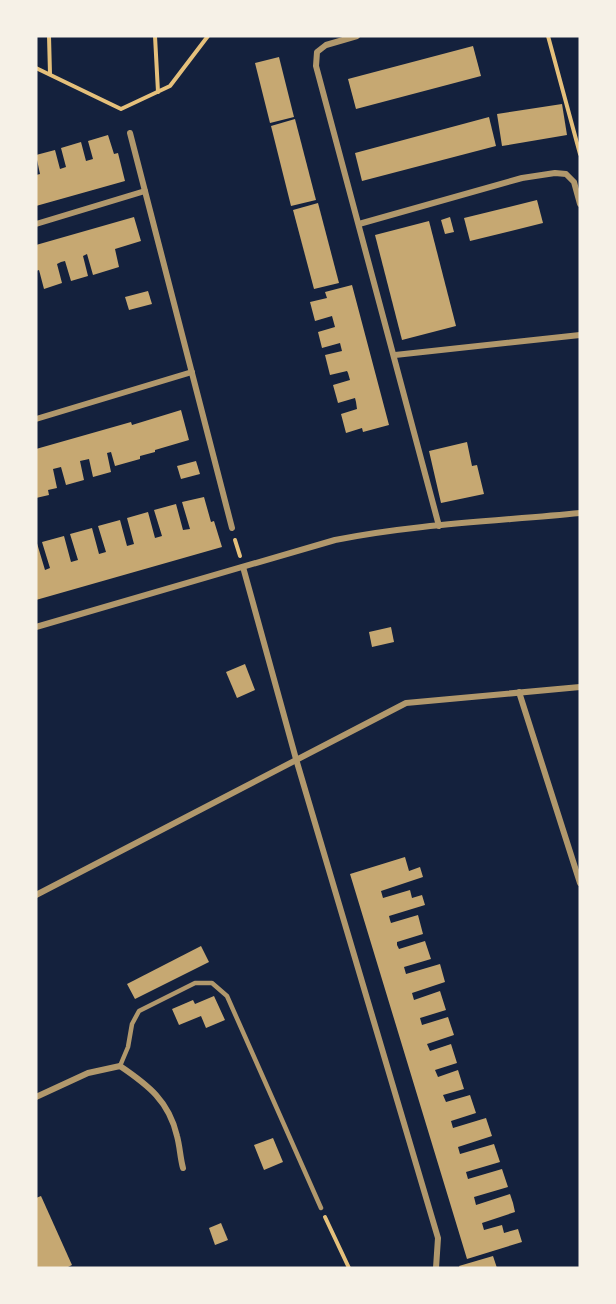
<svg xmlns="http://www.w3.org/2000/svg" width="616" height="1304" font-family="'Exo 2',sans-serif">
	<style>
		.building { fill: #c6a872 }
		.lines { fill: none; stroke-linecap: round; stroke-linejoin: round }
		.path { stroke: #e5c07b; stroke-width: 4 }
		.service { stroke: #b1986c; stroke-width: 4.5 }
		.minor { stroke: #b1986c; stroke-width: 6 }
	</style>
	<rect width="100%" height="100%" fill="#14213d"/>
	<g class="building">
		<path d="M473,46L481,76L356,109L348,79Z"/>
		<path d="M279,57L294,117L270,123L255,63Z"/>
		<path d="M562,104L567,135L502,146L497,114Z"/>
		<path d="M489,117L496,146L362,181L355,153Z"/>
		<path d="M295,119L316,200L291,206L271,126Z"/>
		<path d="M108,135L114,154L118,153L125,181L36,206V175L40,174L36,155L55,150L60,169L66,167L61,148L81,142L86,161L93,159L88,141Z"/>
		<path d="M537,200L543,223L470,241L464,218Z"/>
		<path d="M318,203L339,283L314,289L293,210Z"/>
		<path d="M134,217L141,241L115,249L119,267L93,275L87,254L83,256L88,276L71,281L65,261L61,262L57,264L62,283L44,289L39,270L36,271V245Z"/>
		<path d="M450,217L454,232L445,234L441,220Z"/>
		<path d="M429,221L456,326L402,340L375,235Z"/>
		<path d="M352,285L389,425L363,432L362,428L346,433L341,414L357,409L356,402L355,398L338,403L333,385L350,380L348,373L347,371L330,375L325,355L342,351L340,343L322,348L318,332L335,327L332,316L315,321L310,302L327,298L325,292Z"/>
		<path d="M148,291L152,304L129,310L125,297Z"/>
		<path d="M181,410L189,440L155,450V452L140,456V459L115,466L111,452L107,453L111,472L93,477L89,459L80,461L84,480L66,485L61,467L53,469L57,488L48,490L49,495L36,498V449L131,422L132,425Z"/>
		<path d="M467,442L472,466L477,465L484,494L441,503L429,451Z"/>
		<path d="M196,461L200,474L181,479L177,466Z"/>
		<path d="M204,497L211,522L214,521L222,547L36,600V540L45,570L50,568L42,542L64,536L71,562L78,560L70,534L92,528L99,554L106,552L98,526L120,520L127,546L134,544L127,518L148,512L155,538L162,536L154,510L176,504L183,530L190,529L182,502Z"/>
		<path d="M391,627L394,642L372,647L369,632Z"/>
		<path d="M245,664L255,690L237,698L226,672Z"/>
		<path d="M405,857L409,871L420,867L423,877L381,891L383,898L410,890L412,898L422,895L425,905L389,916L390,920L391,923L418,915L423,934L397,942V945L399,949L425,941L431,959L404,967L406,974L440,964L445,982L412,993L414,1000L440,991L446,1010L420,1018L422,1025L448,1017L454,1035L427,1044L430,1051L451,1044L457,1063L435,1070L438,1077L458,1070L464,1089L443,1095L446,1102L470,1095L476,1113L451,1121L453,1128L486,1118L492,1136L458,1147L460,1154L494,1144L500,1162L466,1172L468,1179L502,1169L508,1187L474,1197L476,1205L510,1194L513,1203L515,1212L482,1223L484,1230L502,1225L504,1233L518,1229L522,1242L467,1259L350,874Z"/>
		<path d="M201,946L209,962L135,999L127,984Z"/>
		<path d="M214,996L225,1020L206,1028L201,1016L179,1025L172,1009L193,1000L195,1004Z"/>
		<path d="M273,1138L283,1162L264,1170L254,1145Z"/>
		<path d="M41,1196L72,1265L66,1268H37L36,1266V1198Z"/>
		<path d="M221,1223L228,1240L215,1245L209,1228Z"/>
		<path d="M493,1256L497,1268H460L459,1266Z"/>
	</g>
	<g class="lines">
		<g class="path">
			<path d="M49,36L50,74"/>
			<path d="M155,36L158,92"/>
			<path d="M548,36L580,154"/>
			<path d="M36,68L121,109L170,86L208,36"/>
			<path d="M235,540L240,556"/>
			<path d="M325,1217L349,1268"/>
		</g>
		<path class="service" d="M120,1066L128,1047L132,1024L139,1011L195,983H212L227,996L321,1208"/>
		<g class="minor">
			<path d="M357,36L326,45L317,52L316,66L439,526"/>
			<path d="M130,133L232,528"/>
			<path d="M36,224L145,191"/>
			<path d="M359,224L522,178L555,173L566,174L574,182L580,204"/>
			<path d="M395,355L580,335"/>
			<path d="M36,419L192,372"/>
			<path d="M243,567L296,759L438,1238L436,1268"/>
			<path d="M36,627L335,540C415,524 499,521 580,513"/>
			<path d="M519,692L580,883"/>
			<path d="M36,895L406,703L580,687"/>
			<path d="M36,1097L88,1073L120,1066C148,1085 169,1101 177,1136C180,1147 180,1157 183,1168"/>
		</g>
	</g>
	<rect width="616" height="1304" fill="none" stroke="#f6f1e7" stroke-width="75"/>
</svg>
